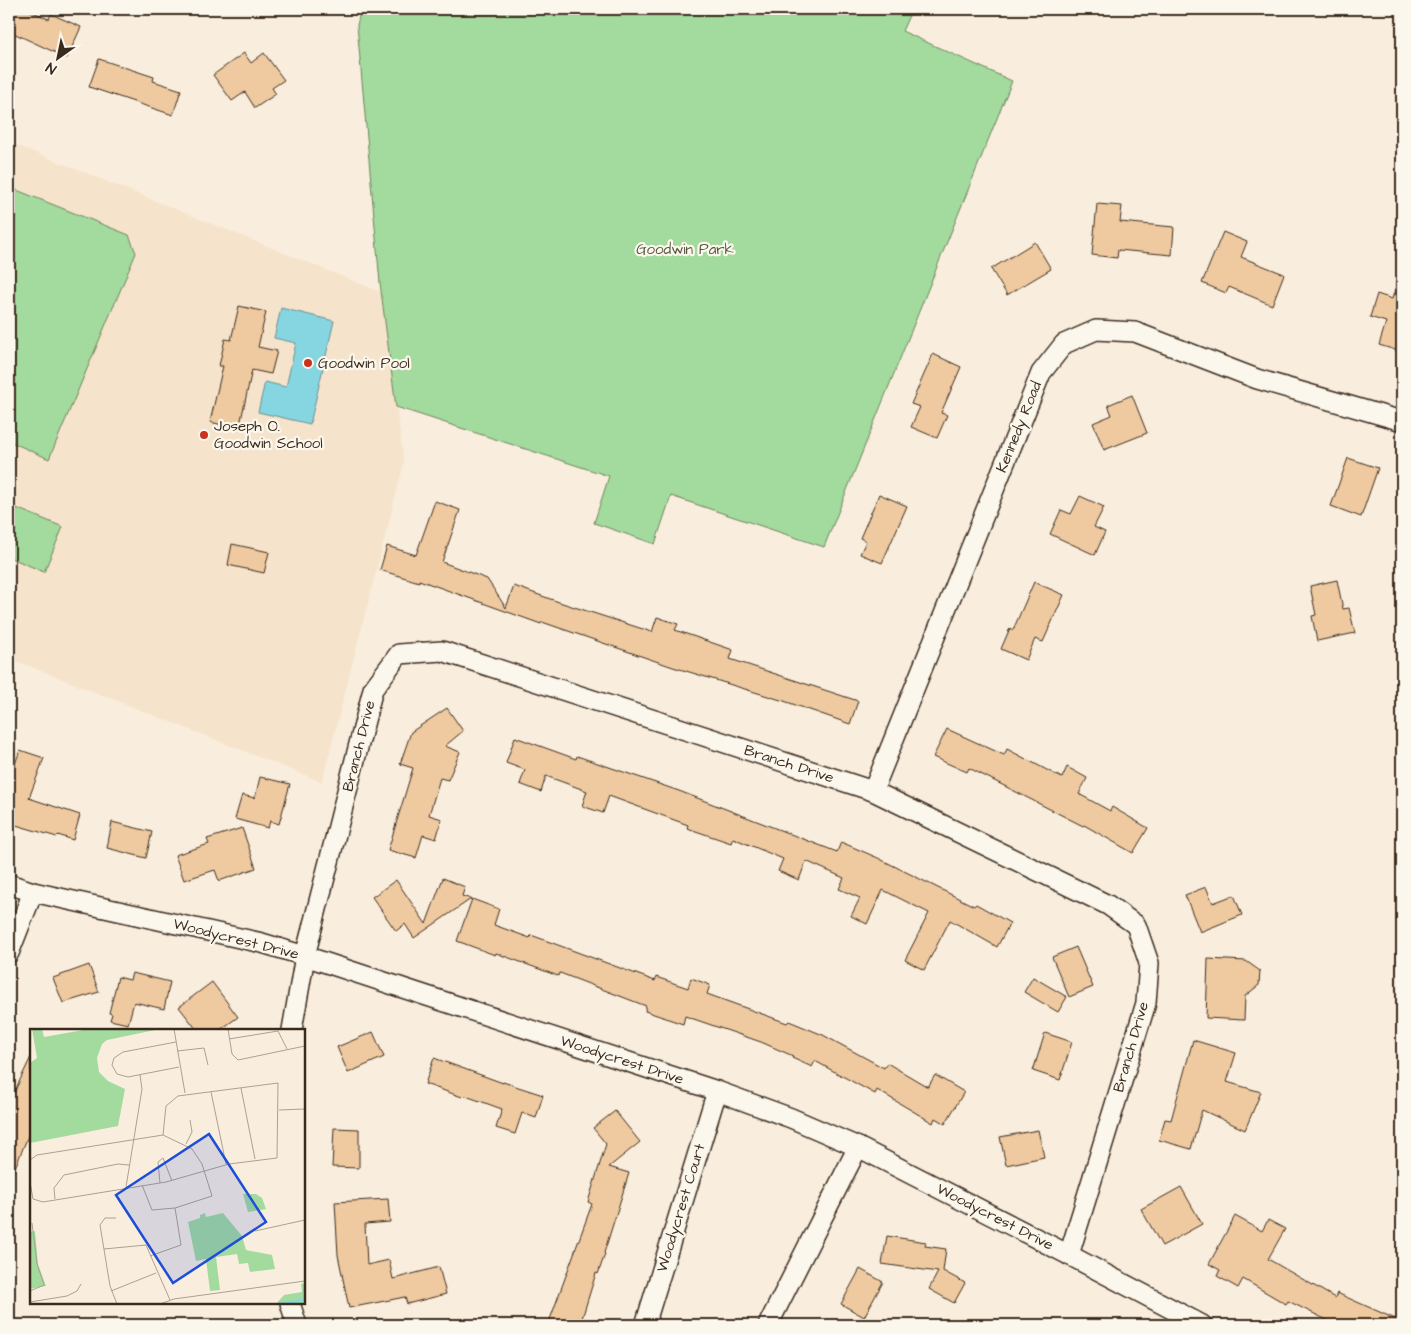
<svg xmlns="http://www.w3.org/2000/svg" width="1411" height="1334" font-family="'Architects Daughter',sans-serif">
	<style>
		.built { fill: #f6e3cb }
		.green { fill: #a3da9d; stroke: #6f825e }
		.water { fill: #86d6e1; stroke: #689193 }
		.building { fill: #efcaa0; stroke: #3b2a1e }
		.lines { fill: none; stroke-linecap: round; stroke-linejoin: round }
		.street-casing { stroke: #3b2a1e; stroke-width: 22 }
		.street { stroke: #fbf7ec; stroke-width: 19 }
		.poi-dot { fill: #c8321e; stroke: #fbf7ec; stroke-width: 2 }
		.labels { text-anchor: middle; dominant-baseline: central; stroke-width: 4.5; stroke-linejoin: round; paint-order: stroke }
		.park-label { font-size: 15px; fill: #55563e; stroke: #fbf7ec }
		.poi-label { font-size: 15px; fill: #3b2a1e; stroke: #fbf7ec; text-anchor: start }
		.street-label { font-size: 15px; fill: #3b2a1e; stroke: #fbf7ec }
		.inset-river { fill: none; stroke: #86d6e1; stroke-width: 2.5 }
		.inset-road { fill: none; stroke: #ada091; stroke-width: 1 }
		.view { fill: #1d4ed8; fill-opacity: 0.15; stroke: #1d4ed8; stroke-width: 2.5 }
		.inset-edge { fill: none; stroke: #3b2a1e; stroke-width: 2.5 }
	</style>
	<rect width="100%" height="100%" fill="#f9eedd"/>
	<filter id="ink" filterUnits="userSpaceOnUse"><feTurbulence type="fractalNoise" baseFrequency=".02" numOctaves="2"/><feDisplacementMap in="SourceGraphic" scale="10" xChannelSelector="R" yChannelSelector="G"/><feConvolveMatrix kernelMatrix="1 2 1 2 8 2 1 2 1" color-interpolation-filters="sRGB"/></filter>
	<g filter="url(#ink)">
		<path class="built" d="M9,142L381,292L404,463L322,782L9,658Z"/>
		<g class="green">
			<path d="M361,9H912L902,31L1012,81L824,547L671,496L655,544L594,523L609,476L396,407L380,283L357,25Z"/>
			<path d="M9,187L129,235L136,253L49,459L9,441Z"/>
			<path d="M9,505L63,527L44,572L9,557Z"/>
		</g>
		<path class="water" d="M281,308L334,321L310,424L258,412L265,382L286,387L296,343L274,338Z"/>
		<g class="building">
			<path d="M9,9H26L49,19L51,14L81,27L67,58L9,31Z"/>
			<path d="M244,53L251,63L264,53L284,80L272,88L276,94L255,108L245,92L232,101L213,75Z"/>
			<path d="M99,59L154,77L153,81L181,90L173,115L89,87Z"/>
			<path d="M1097,204L1122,206L1120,222L1174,227L1172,255L1118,250L1117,258L1092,255Z"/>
			<path d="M1223,232L1247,242L1241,257L1284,274L1272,305L1229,287L1226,293L1202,283Z"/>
			<path d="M1035,242L1051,269L1007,295L991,269Z"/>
			<path d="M1397,282L1402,283V352L1379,345L1386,322L1370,317L1377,294L1392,299Z"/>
			<path d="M239,306L266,312L258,347L277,351L271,374L252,370L239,429L210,422L223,366H219L225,339L231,340Z"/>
			<path d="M933,354L961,367L941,413L947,415L937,438L911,427L920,407L911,404Z"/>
			<path d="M1132,395L1147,433L1104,450L1093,423L1112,415L1108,405Z"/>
			<path d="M1348,458L1378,468L1361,517L1331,506Z"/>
			<path d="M879,494L907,506L882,563L860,554L866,541L860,538Z"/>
			<path d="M1080,496L1104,507L1094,527L1105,532L1095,555L1050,534L1061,510L1071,514Z"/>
			<path d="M435,501L460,510L442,562L487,579L506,608L514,586L556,601L652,632L657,617L678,624L675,630L733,650L730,659L858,701L850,724L784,701L673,667L542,622L541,624L419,580V582L380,570L387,546L416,555Z"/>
			<path d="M232,544L269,552L264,573L228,565Z"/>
			<path d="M1337,580L1343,609L1349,608L1355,633L1317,641L1312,616L1316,615L1310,586Z"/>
			<path d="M1034,582L1064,595L1043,642L1035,639L1026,660L1001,649L1010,628L1013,630Z"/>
			<path d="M447,708L463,731L445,746L460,752L448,780L440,778L429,815L442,819L436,839L423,835L416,858L388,850L413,768L400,764L411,732Z"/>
			<path d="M947,729L1004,755L1007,749L1062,778L1067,767L1087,778L1079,794L1110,811L1112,807L1148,828L1133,853L1084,825L1083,826L969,768L967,772L933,757Z"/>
			<path d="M515,737L576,759L577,756L679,791L837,852L841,842L878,858L974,906L976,904L1010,923L997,947L950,920L924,970L905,960L929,913L883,890L867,924L851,916L860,898L839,889L844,878L806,861L799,880L778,871L783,859L733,838L731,843L687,828L688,825L609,796L603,813L582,806L587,791L546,776L541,792L520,784L525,770L506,763Z"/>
			<path d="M20,750L44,758L29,798L80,815L73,840L58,835L57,837L9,823V781Z"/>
			<path d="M260,777L290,784L279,824L270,821L268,828L235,819L242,795L255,798Z"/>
			<path d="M112,822L152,832L146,858L107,848Z"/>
			<path d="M242,828L256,868L219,881L215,870L184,880L175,855L209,844L207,839Z"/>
			<path d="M443,878L465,887L462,896L471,899L414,938L405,924L396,931L372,897L396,880L426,924Z"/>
			<path d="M1206,887L1213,903L1234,895L1242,915L1200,932L1185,895Z"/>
			<path d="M472,899L499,909L494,925L530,938L531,935L655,981L656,977L688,988L691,978L710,985L707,994L787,1023L789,1021L823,1035L884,1068L887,1063L928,1087L935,1075L964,1092L945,1124L935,1118L933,1123L877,1090L875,1094L815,1061L812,1067L792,1058L793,1056L761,1042L685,1016L683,1024L645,1011L646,1006L560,973L558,976L496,953L495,955L457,941Z"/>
			<path d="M1076,947L1093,987L1069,997L1052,957Z"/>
			<path d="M1208,959L1246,961L1260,971L1259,985L1245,996L1244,1020L1206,1018Z"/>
			<path d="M89,965L99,992L63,1003L53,978Z"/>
			<path d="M132,973L170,982L164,1009L134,1002L128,1024L110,1020L112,1014L109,1013L118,977L130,980Z"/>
			<path d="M1033,977L1067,997L1058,1012L1024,992Z"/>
			<path d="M212,982L238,1017L220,1030H197L179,1007Z"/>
			<path d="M373,1032L384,1057L348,1073L337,1047Z"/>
			<path d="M1045,1033L1072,1042L1060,1080L1033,1071Z"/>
			<path d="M1193,1040L1236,1053L1227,1082L1261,1092L1245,1130L1202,1110L1191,1149L1159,1140L1165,1119L1171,1120Z"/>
			<path d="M31,1057V1129L9,1182V1103Z"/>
			<path d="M434,1058L503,1083V1082L543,1095L536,1118L522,1113L515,1134L496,1128L502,1109L463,1095L462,1097L425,1084Z"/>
			<path d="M615,1111L640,1142L609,1167L629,1173L604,1253L605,1254L598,1274L596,1273L580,1325H548L592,1204L588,1202L606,1144L593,1128Z"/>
			<path d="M334,1128L359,1129V1168L332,1167Z"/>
			<path d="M1038,1130L1044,1157L1006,1165L1000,1137Z"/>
			<path d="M1181,1187L1202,1224L1162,1246L1141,1209Z"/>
			<path d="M388,1199L390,1222L365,1224L367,1265L389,1260L393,1279L439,1267L446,1294L407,1304L405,1297L349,1308L338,1255L335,1202Z"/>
			<path d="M1235,1216L1262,1231L1268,1220L1285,1229L1268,1259L1335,1298L1337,1293L1402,1322V1325H1337L1288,1301L1286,1304L1243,1279L1238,1288L1217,1276L1220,1270L1209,1264Z"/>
			<path d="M887,1236L926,1242L925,1246L946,1249L943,1271L965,1283L954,1303L929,1289L938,1272L882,1264Z"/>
			<path d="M860,1269L883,1282L864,1317L841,1304Z"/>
		</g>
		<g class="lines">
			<defs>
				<g id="street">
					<path d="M873,791L1041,373L1064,344L1096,330L1135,332L1257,379L1402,421"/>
					<path d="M9,884L33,892L262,943L305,956L717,1091L791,1118L858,1147L1069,1255L1202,1325"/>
					<path d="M9,953L33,892"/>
					<path d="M292,1030L305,956L373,689L399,654L442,651L873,791L1108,905L1136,925L1149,963L1146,1003L1069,1255"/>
					<path d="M290,1303L297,1325"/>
					<path d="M645,1325L717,1091"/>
					<path d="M768,1325L858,1147"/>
				</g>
			</defs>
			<use href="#street" class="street-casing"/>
			<use href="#street" class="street"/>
		</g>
	</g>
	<g class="poi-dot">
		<circle cx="308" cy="363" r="5"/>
		<circle cx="204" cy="435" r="5"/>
	</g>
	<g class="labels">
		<g class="park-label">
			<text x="685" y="249">Goodwin Park</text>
		</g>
		<g class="poi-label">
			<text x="318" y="363">Goodwin Pool</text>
			<text x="214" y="426">Joseph O.<tspan x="214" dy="17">Goodwin School</tspan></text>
		</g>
		<g class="street-label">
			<text transform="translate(1019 427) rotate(-68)">Kennedy Road</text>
			<text transform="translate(359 746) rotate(-76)">Branch Drive</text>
			<text transform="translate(789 764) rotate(18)">Branch Drive</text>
			<text transform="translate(236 939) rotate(14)">Woodycrest Drive</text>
			<text transform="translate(1131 1047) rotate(-74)">Branch Drive</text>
			<text transform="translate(622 1060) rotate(18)">Woodycrest Drive</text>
			<text transform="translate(681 1208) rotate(-73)">Woodycrest Court</text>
			<text transform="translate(995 1217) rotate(27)">Woodycrest Drive</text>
		</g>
	</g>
	<g transform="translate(30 1029)">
		<rect width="275" height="275" fill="#f9eedd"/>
		<path d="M2,0H12L14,8L59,0H130L77,11L72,15L67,29L69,43L78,52L95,60L88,97L0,114V34L7,29ZM213,165H226L232,169L236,180L218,183ZM175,184L176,188L193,184L212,207L216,221L242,226L245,240L220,243L218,234L209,235L207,225L186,228L190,261L180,262L176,230L166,232L158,193L170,189V186ZM5,202L8,235L16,257L0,260V203ZM275,254L274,275H246L254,266L272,263L271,255Z" fill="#a3da9d"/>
		<path class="inset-river" d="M251,275L275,270"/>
		<path class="inset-road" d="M144,0L155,64M198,0L202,25L208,31L275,17M199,10L248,2L257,20M146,13L93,23L84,29L82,36L87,45L98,48L149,38M147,22L174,19L178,36M211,59L225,130M181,63L196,135M249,81L275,80M156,115L162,103L160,91M0,131L7,126L133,106L162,120L172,135L182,167L145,179L122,181L112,156M0,153L3,170L13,173L136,153L199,135L247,129L248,54L148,67L136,77L133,106M130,154L128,133L133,129L142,152M96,158L112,60L110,46M25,170L24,159L34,146L88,135L99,136M86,189H75L70,196L80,257L87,275M225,202L275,191M74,220L116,216L140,271M120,227L151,216L145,179M0,262L14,256L7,235L2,194M81,262L126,244M0,273L37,267L47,262L51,255M130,275L144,270L275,252"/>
		<path class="view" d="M179,105L236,193L143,254L86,166Z"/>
		<rect width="275" height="275" class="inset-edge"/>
	</g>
	<rect width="1411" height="1334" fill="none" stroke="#fbf7ec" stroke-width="30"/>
	<rect x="15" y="15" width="1381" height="1304" fill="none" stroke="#3b2a1e" stroke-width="2" filter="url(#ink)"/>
	<g transform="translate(58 58) rotate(213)" stroke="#fbf7ec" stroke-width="4" paint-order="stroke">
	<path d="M0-4L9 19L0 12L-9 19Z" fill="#3b2a1e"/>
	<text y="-8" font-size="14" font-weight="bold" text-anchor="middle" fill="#3b2a1e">N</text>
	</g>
</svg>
